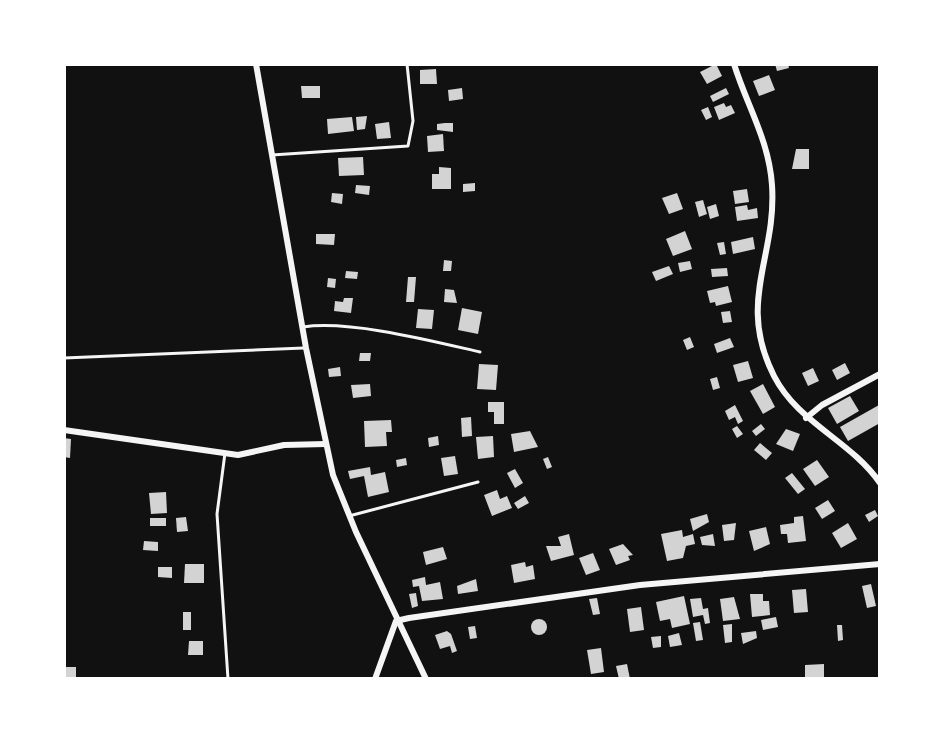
<svg xmlns="http://www.w3.org/2000/svg" width="944" height="743" font-family="'Crimson Pro',serif">
	<style>
		.building { fill: #d3d3d3 }
		.lines { fill: none; stroke-linecap: round; stroke-linejoin: round }
		.service { stroke: #f5f5f5; stroke-width: 3 }
		.minor { stroke: #f5f5f5; stroke-width: 6 }
	</style>
	<rect width="100%" height="100%" fill="#111"/>
	<g class="building">
		<path d="M716,64L722,76L707,84L700,72Z"/>
		<path d="M775,64H788L789,68L777,71Z"/>
		<path d="M436,69L437,84H420V70Z"/>
		<path d="M769,75L775,90L759,96L753,81Z"/>
		<path d="M301,86H320V98H302Z"/>
		<path d="M462,88L463,99L449,101L448,90Z"/>
		<path d="M726,88L729,94L713,102L710,96Z"/>
		<path d="M724,103L726,107L731,105L735,113L719,120L714,107Z"/>
		<path d="M708,107L712,117L706,120L701,110Z"/>
		<path d="M367,116L365,129L357,130L356,117Z"/>
		<path d="M352,117L354,131L328,134L327,119Z"/>
		<path d="M389,122L391,138L377,139L375,124Z"/>
		<path d="M445,123H453V132L437,130V124Z"/>
		<path d="M443,134L444,151L428,152L427,136Z"/>
		<path d="M796,149H809V169H792Z"/>
		<path d="M363,157L364,175L339,176L338,158Z"/>
		<path d="M439,167L451,168V189H432V174H439Z"/>
		<path d="M475,183V191L463,192V184Z"/>
		<path d="M356,185L370,186L369,195L355,193Z"/>
		<path d="M747,189L749,202L735,204L733,191Z"/>
		<path d="M332,193L343,194L342,204L331,202Z"/>
		<path d="M677,193L683,209L669,214L662,198Z"/>
		<path d="M703,200L707,214L699,217L695,202Z"/>
		<path d="M716,204L719,216L710,219L707,207Z"/>
		<path d="M747,205L748,210L757,208L758,218L737,221L735,207Z"/>
		<path d="M685,231L692,249L673,256L666,239Z"/>
		<path d="M316,234H335L334,245L316,244Z"/>
		<path d="M753,237L755,249L733,254L731,242Z"/>
		<path d="M724,242L726,254L720,255L717,243Z"/>
		<path d="M444,260L452,261L451,271H443Z"/>
		<path d="M690,261L692,269L680,272L678,263Z"/>
		<path d="M669,266L673,274L656,281L652,272Z"/>
		<path d="M727,268L728,276L712,277L711,269Z"/>
		<path d="M346,271L358,272L357,279L345,278Z"/>
		<path d="M408,277H416L414,302H406Z"/>
		<path d="M328,278L336,279L335,288L327,287Z"/>
		<path d="M728,286L732,302L716,306L715,302L710,303L707,291Z"/>
		<path d="M445,289L454,290L457,303L444,302Z"/>
		<path d="M344,298H353L351,313L334,311L335,301L343,302Z"/>
		<path d="M462,308L482,312L478,334L458,330Z"/>
		<path d="M418,309L434,310L432,329L416,328Z"/>
		<path d="M730,311L732,322L723,323L721,312Z"/>
		<path d="M690,337L694,347L687,350L683,340Z"/>
		<path d="M730,338L734,347L717,353L714,344Z"/>
		<path d="M360,353H371L370,361H359Z"/>
		<path d="M748,361L753,378L738,382L733,365Z"/>
		<path d="M845,363L850,373L837,380L832,370Z"/>
		<path d="M479,364L498,365L496,390L477,389Z"/>
		<path d="M340,367L341,376L329,377L328,369Z"/>
		<path d="M813,368L819,381L808,386L802,373Z"/>
		<path d="M717,377L720,388L713,390L710,379Z"/>
		<path d="M370,384L371,396L353,398L351,385Z"/>
		<path d="M763,384L775,407L763,414L750,391Z"/>
		<path d="M850,396L859,411L837,424L828,408Z"/>
		<path d="M488,402H504V424H494V412H488Z"/>
		<path d="M735,405L743,421L738,424L735,417L729,420L725,411Z"/>
		<path d="M879,405L880,423L848,441L840,427Z"/>
		<path d="M471,417L472,436L462,437L461,418Z"/>
		<path d="M391,420L392,432H386L387,446L365,447L364,421Z"/>
		<path d="M761,424L765,429L756,436L752,431Z"/>
		<path d="M737,426L743,434L737,438L732,429Z"/>
		<path d="M786,429L800,434L793,451L776,444Z"/>
		<path d="M530,431L538,447L514,452L511,434Z"/>
		<path d="M438,436L439,445L429,447L428,438Z"/>
		<path d="M493,436L494,457L478,459L476,437Z"/>
		<path d="M64,438L71,439L70,458L64,457Z"/>
		<path d="M760,443L772,453L766,460L754,450Z"/>
		<path d="M455,456L458,474L444,476L441,458Z"/>
		<path d="M548,457L552,467L547,469L543,459Z"/>
		<path d="M406,458L407,465L397,467L396,460Z"/>
		<path d="M817,460L829,477L815,486L803,469Z"/>
		<path d="M370,467L371,475L385,472L389,492L368,497L364,476L350,479L348,471Z"/>
		<path d="M515,469L523,483L515,488L507,473Z"/>
		<path d="M792,473L805,489L798,494L785,478Z"/>
		<path d="M497,490L500,499L507,496L512,508L492,516L484,495Z"/>
		<path d="M166,492L167,513L151,514L149,493Z"/>
		<path d="M525,496L529,503L518,509L514,503Z"/>
		<path d="M828,500L835,511L822,519L815,508Z"/>
		<path d="M875,510L878,516L869,522L865,515Z"/>
		<path d="M707,514L709,522L693,531L690,519Z"/>
		<path d="M803,516L806,541L788,543L787,534H781L780,525L794,523V517Z"/>
		<path d="M186,517L188,531L177,532L176,518Z"/>
		<rect x="150" y="518" width="16" height="8"/>
		<path d="M736,523L734,540L724,541L722,525Z"/>
		<path d="M848,523L857,539L841,548L832,533Z"/>
		<path d="M766,527L770,544L754,551L749,531Z"/>
		<path d="M682,530L683,537L693,534L695,544L686,546L683,558L667,561L661,534Z"/>
		<path d="M569,534L574,555L551,561L546,546H561L558,537Z"/>
		<path d="M713,534L715,546L702,545L700,537Z"/>
		<path d="M144,541L158,542V551L143,550Z"/>
		<path d="M623,544L633,555L628,556L630,560L616,565L609,549Z"/>
		<path d="M443,547L447,559L426,565L423,552Z"/>
		<path d="M593,553L600,570L586,575L579,558Z"/>
		<path d="M525,562L526,567L533,565L535,579L514,583L511,565Z"/>
		<path d="M185,564H204V583H184Z"/>
		<path d="M158,567H172V578L158,577Z"/>
		<path d="M425,577L426,585L440,582L443,599L422,601L419,586L413,587L412,580Z"/>
		<path d="M476,579L478,591L458,594L457,586Z"/>
		<path d="M871,584L876,606L867,608L862,586Z"/>
		<path d="M806,589L808,612L794,613L792,590Z"/>
		<path d="M416,593L418,606L412,608L409,594Z"/>
		<path d="M750,594H763V601H769L770,615L752,617Z"/>
		<path d="M684,596L690,624L672,628L670,619L660,621L656,602Z"/>
		<path d="M734,597L740,619L723,621L720,599Z"/>
		<path d="M597,598L600,614L593,615L589,599Z"/>
		<path d="M701,598L703,609L708,608L710,623L705,624L703,615L693,617L690,599Z"/>
		<path d="M641,607L644,630L630,632L627,609Z"/>
		<rect x="183" y="612" width="8" height="18"/>
		<path d="M776,617L778,627L763,630L761,620Z"/>
		<circle cx="539" cy="627" r="8"/>
		<path d="M700,622L703,640L696,641L693,623Z"/>
		<path d="M732,624V642L725,643L723,625Z"/>
		<path d="M837,625H842L843,640L838,641Z"/>
		<path d="M475,626L477,638L470,639L468,627Z"/>
		<path d="M447,631L451,634L457,651L452,653L450,646L440,649L435,635Z"/>
		<path d="M756,631L757,638L743,644L741,633Z"/>
		<path d="M679,633L682,645L670,647L668,636Z"/>
		<path d="M661,636V647L653,648L651,637Z"/>
		<path d="M189,641H203V655H188Z"/>
		<path d="M601,648L604,672L591,674L587,650Z"/>
		<path d="M627,664L630,679H619L616,666Z"/>
		<path d="M824,664V679H805V665Z"/>
		<rect x="64" y="667" width="12" height="12"/>
	</g>
	<g class="lines">
		<g class="service">
			<path d="M272,155L408,146L413,121L407,64"/>
			<path d="M303,327C350,320 432,341 480,352"/>
			<path d="M64,358L304,348"/>
			<path d="M225,453L217,514L228,679"/>
			<path d="M349,516L478,482"/>
		</g>
		<g class="minor">
			<path d="M256,64L306,348L333,475L356,532L426,679"/>
			<path d="M734,64C747,106 769,140 772,185C777,258 736,301 774,376C798,423 850,440 880,483"/>
			<path d="M806,418L822,405L880,374"/>
			<path d="M64,430L238,455L284,445L326,444"/>
			<path d="M375,679L396,621L409,618L640,585L880,564"/>
		</g>
	</g>
	<rect width="944" height="743" fill="none" stroke="#ffffff" stroke-width="132"/>
</svg>
